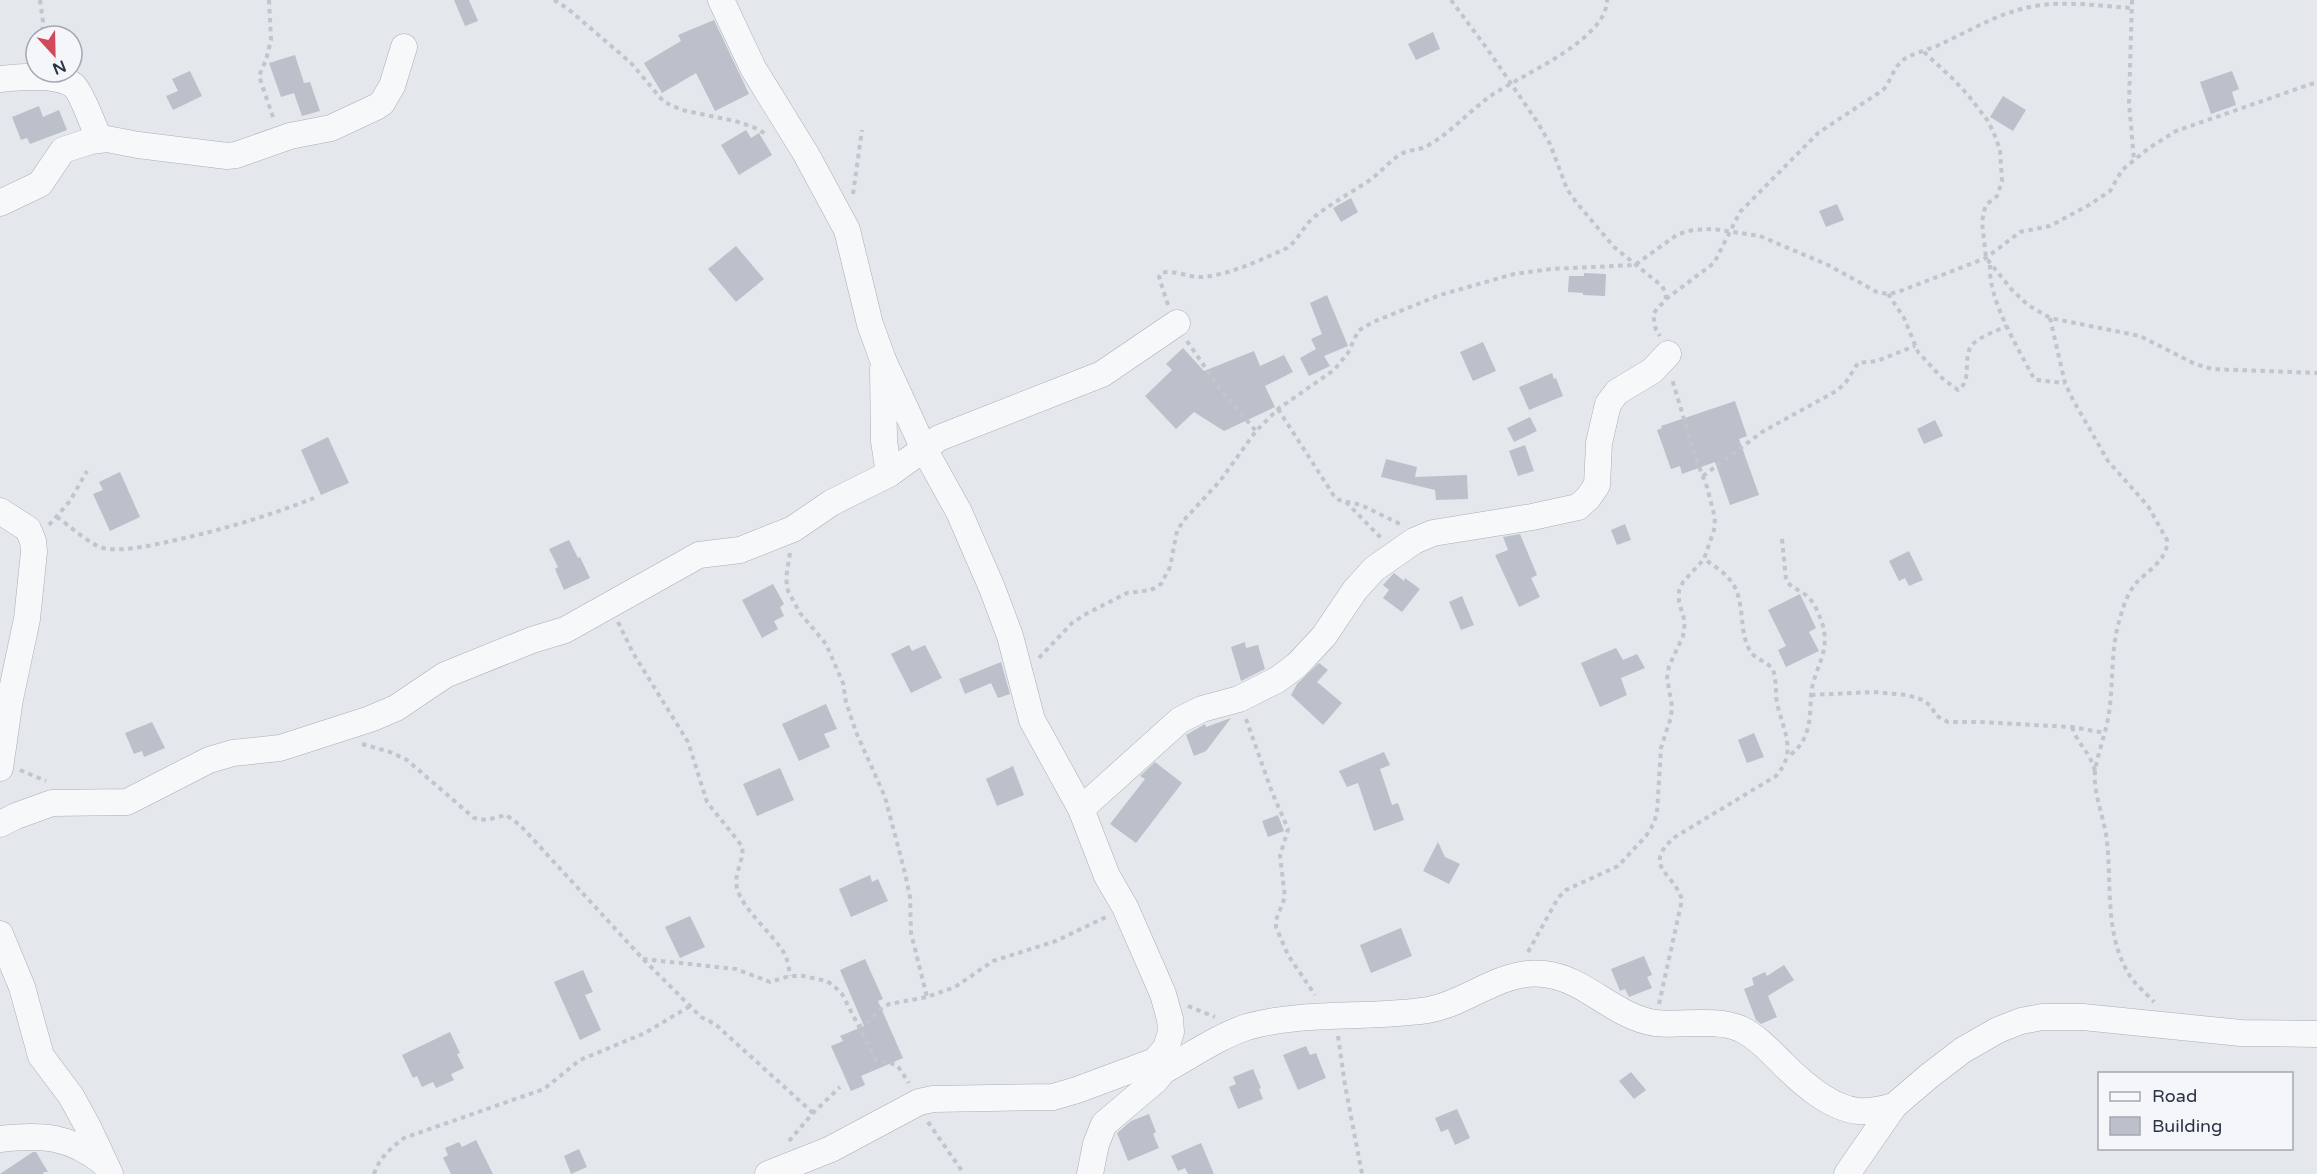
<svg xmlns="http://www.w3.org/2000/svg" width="2317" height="1174" font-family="'Varela Round',sans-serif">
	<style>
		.building { fill: #bbc0ca }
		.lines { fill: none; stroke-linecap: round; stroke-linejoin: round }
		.minor-casing { stroke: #a9aeb7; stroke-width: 27 }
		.path { stroke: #c2c5cb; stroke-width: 4; stroke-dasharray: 4.5 4.5; stroke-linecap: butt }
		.minor { stroke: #f7f8fa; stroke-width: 26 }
	</style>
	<rect width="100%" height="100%" fill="#e4e7ec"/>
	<g class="building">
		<path d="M454,0H469L478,21L465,26Z"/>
		<path d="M714,20L749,94L715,111L696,73L662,93L644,63L681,41L678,35Z"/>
		<path d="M1433,32L1440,49L1416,60L1408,44Z"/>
		<path d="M295,55L304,83L310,82L320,111L302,116L294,93L281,97L269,63Z"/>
		<path d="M190,71L202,96L173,110L166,96L178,91L172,79Z"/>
		<path d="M2232,71L2239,89L2232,92L2236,105L2211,114L2200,82Z"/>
		<path d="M2003,96L2026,110L2013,131L1990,117Z"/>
		<path d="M39,106L43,117L59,110L67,130L30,144L27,138L21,140L12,117Z"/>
		<path d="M746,130L751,138L759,133L772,155L739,175L721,145Z"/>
		<path d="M1351,198L1358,212L1341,222L1333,208Z"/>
		<path d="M1837,204L1844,220L1826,227L1819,211Z"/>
		<path d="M736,246L764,279L736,302L708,269Z"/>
		<path d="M1584,273L1606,274L1605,296L1583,295V293L1568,292L1569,276H1584Z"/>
		<path d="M1327,295L1348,346L1324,356L1330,366L1309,376L1300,358L1316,349L1311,339L1322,334L1310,303Z"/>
		<path d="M1483,342L1496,371L1473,381L1460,352Z"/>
		<path d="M1183,348L1204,371L1254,351L1260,366L1284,355L1293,372L1265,386L1275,407L1224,431L1194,412L1176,429L1145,396L1172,370L1166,364Z"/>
		<path d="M1552,373L1554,379L1556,378L1563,396L1529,410L1519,387Z"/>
		<path d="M1735,401L1747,436L1739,439L1759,495L1730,505L1715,462L1682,474L1680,466L1671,469L1657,430L1662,428L1661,426Z"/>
		<path d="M1530,417L1537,431L1514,442L1507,428Z"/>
		<path d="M1935,420L1943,436L1924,444L1917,429Z"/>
		<path d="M328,437L349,483L321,495L301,450Z"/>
		<path d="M1525,445L1534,471L1518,476L1509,451Z"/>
		<path d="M1386,459L1417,467L1415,477L1467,475L1468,499L1436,500L1435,490L1381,477Z"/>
		<path d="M120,472L140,517L110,531L93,494L103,490L99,482Z"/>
		<path d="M1625,524L1631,540L1617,545L1611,530Z"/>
		<path d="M1520,534L1537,575L1531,578L1540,597L1519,607L1495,555L1508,550L1503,537Z"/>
		<path d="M569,540L578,558L580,557L590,578L564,590L555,569L558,567L549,549Z"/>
		<path d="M1909,551L1923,580L1909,586L1905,578L1899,581L1889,561Z"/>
		<path d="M1394,573L1404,581L1405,578L1420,589L1402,612L1383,598L1389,590L1383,585Z"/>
		<path d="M773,584L784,604L780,607L784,616L774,621L778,629L762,638L742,600Z"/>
		<path d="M1800,594L1816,628L1809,632L1819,651L1786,667L1778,650L1786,646L1768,610Z"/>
		<path d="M1462,596L1474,625L1461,630L1449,602Z"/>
		<path d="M1245,642L1246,648L1258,645L1265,669L1241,681L1231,647Z"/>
		<path d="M909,645L912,651L925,645L942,678L911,693L891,654Z"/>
		<path d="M1616,648L1623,660L1637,654L1645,668L1621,678L1627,695L1600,707L1581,663Z"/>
		<path d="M1001,662L1010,694L998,698L991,683L965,694L959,679Z"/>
		<path d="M1319,663L1328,670L1317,682L1342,703L1323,725L1291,695L1297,684Z"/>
		<path d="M826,704L837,729L824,734L830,747L799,761L782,724Z"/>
		<path d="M1231,718L1206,751L1194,756L1186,735L1205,724L1206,727Z"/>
		<path d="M152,722L165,748L144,757L142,751L134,754L125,733Z"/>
		<path d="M1754,733L1764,757L1747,763L1738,740Z"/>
		<path d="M1384,752L1390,765L1380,769L1392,805L1398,803L1404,820L1374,831L1358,783L1347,787L1339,771Z"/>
		<path d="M1155,762L1182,783L1136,843L1110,824L1145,779L1140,776Z"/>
		<path d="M1013,766L1024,795L997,806L986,779Z"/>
		<path d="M780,768L794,800L757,816L743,784Z"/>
		<path d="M1278,815L1284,831L1268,837L1262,821Z"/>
		<path d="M1438,842L1445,857L1460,864L1449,884L1423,871Z"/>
		<path d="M870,875L872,882L878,879L888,901L851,917L839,889Z"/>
		<path d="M690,916L705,947L680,958L665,927Z"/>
		<path d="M1401,928L1412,956L1371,973L1360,945Z"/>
		<path d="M1644,956L1652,975L1647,977L1652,988L1629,997L1625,989L1620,991L1611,969Z"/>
		<path d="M865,959L883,999L878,1001L903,1058L861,1076L865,1085L851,1091L831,1046L843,1041L840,1036L864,1026L840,970Z"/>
		<path d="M1784,965L1794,980L1768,996L1777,1017L1761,1024L1756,1020L1744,989L1754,985L1752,978L1765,972L1767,976Z"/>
		<path d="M583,970L593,992L585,995L601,1030L580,1040L554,982Z"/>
		<path d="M450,1032L460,1053L457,1054L464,1068L451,1074L454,1080L436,1088L433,1082L422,1087L417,1076L413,1078L402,1055Z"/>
		<path d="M1306,1046L1310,1055L1316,1053L1326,1078L1298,1090L1283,1055Z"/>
		<path d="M1253,1069L1261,1088L1259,1089L1263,1099L1238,1109L1229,1087L1236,1084L1233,1077Z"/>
		<path d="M1631,1072L1646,1090L1634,1099L1619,1081Z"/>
		<path d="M1457,1109L1470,1138L1455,1145L1448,1129L1441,1132L1435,1118Z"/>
		<path d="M1149,1114L1156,1132L1153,1134L1159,1148L1128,1161L1117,1133L1131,1121Z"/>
		<path d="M476,1140L493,1174H451L443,1158L448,1155L445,1148L459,1142L462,1147Z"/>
		<path d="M1201,1143L1214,1174H1188L1185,1168L1178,1171L1171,1156Z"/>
		<path d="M579,1149L587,1167L571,1174L564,1156Z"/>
		<path d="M33,1152H36L48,1172H43L44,1174H0Z"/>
	</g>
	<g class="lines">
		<defs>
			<g id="minor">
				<path d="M721,0L753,68L806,154L847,230L870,324L883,360L923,447L959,512L992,588L1010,636L1032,720L1081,809L1107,876L1125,907L1153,971L1163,994L1170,1019L1171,1032L1166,1048L1155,1061L1077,1090L1053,1097L933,1099L919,1102L831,1149L768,1174"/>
				<path d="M0,79C19,77 56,73 73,85C80,90 95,129 99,139"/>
				<path d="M0,203L40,184L63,150L91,141L107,139L138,145L227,156L236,155L290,136L331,128L376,107L382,103L392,86L404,47"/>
				<path d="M883,369L884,441L889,474"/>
				<path d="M0,511L28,529L33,541L34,552L27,619L10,699L0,768"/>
				<path d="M1081,809L1180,720L1202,709L1239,699L1277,680L1297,665L1324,636L1355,590L1374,569L1414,541L1433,533L1532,517L1578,507L1588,498L1597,485L1599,443L1608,404L1617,392L1652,371L1668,354"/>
				<path d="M0,824L16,816L52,803L127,802L209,760L233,753L280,748L370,719L396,708L445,675L532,640L565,630L699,555L740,550L793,529L831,503L889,474L939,438L1102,374L1177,323"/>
				<path d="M0,934L22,987L41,1056L71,1096L88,1127L110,1174"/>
				<path d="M1163,1071C1189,1057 1219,1036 1247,1027C1301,1011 1371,1019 1428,1010C1468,1003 1501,969 1544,974C1585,978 1614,1017 1655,1023C1682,1026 1715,1018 1741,1029C1757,1037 1770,1051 1783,1064C1802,1083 1830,1108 1858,1111C1870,1112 1883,1109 1894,1106"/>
				<path d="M0,1139C42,1134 70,1136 104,1163"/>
				<path d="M1090,1174L1096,1144L1104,1124L1156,1080L1163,1071L1166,1057"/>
				<path d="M1847,1174L1894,1106L1929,1076L1963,1050L1998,1030L2021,1021L2042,1017H2083L2241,1033L2317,1034"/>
			</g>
		</defs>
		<use href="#minor" class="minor-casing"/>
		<g class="path">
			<path d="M40,0L43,22L42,36"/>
			<path d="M269,0L271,40L266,60L259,76L274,120"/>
			<path d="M554,0L567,8L631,63L664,102L682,110L735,121L753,127L768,135"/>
			<path d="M1451,0L1488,50L1538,123L1550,144L1567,189L1576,202L1614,247L1662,286C1672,303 1660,301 1653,315L1656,330L1660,336"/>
			<path d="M2132,0L2129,103L2134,160"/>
			<path d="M1924,52L1953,79L1968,95L1988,121L1995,136L2000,150L2002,181L1997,196L1986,205L1984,211L1982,222L1986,258L2012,290L2028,305L2050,318L2140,336L2195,364L2212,369L2317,373"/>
			<path d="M853,194L862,130"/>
			<path d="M1990,265C1988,299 2016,344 2032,375L2036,380L2065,383"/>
			<path d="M1888,294L1904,318L1918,352L1943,379L1958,390C1973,381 1962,357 1972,345C1980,336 1997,331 2007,326"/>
			<path d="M1666,299L1714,263L1740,212L1818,133L1883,90C1891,81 1893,68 1903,60C1910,54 1931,49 1941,44C1969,31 1999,13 2030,7C2063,0 2099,6 2131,8"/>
			<path d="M1168,305L1159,277L1161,273C1174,269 1189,278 1203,277C1232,274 1260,260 1287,248C1298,240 1303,227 1313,218C1331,203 1351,193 1370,180C1380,173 1388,163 1398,156C1407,149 1418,151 1427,146C1452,132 1469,111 1492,95C1521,75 1607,40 1607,0"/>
			<path d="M2050,318L2065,383L2073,400L2108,461L2148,506L2167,540C2169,558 2148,571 2137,582C2129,591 2124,603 2121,615C2110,647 2114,680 2109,713C2106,733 2098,752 2095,771C2093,795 2105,819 2107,842C2112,889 2104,938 2132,979C2138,987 2147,994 2154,1002"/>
			<path d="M1187,341L1220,389L1256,431"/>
			<path d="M1278,409L1334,496L1339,500L1361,505L1400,524"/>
			<path d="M1703,476L1762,432L1838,390L1846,382L1858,363L1877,361L1915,346"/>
			<path d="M1346,502L1382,539"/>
			<path d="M57,517C70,526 89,544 103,548C123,552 148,546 167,542C218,531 266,517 314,498"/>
			<path d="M49,525L70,501L87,471"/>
			<path d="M1782,539L1786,580C1791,588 1800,590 1807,596C1814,602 1818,612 1821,620C1833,652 1813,667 1811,696C1810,709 1811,723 1805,736C1802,745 1795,751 1788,757"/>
			<path d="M790,553L786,578L788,591L800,613L826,644L843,683L846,702L856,732L885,797L905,873L910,897L911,933L927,997"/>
			<path d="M618,622L633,653L688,742L707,802L742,846C745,860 733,874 737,888C742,909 773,934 784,953C788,960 789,969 790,976"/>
			<path d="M1039,658L1072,623L1086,614L1127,593L1151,590L1161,584L1170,567L1177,531L1184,520L1220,481L1256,431L1278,409L1334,370L1348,353L1358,331L1373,322L1440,295L1514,274L1551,269L1635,265L1678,234L1693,230L1713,229L1760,236L1828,265L1877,292L1888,294L1898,292L1986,258L2020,232L2050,226L2089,205L2110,191L2122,170L2149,148L2176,131L2317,82"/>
			<path d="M1811,695L1873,692L1907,695L1923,700L1932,707L1935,715L1948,722H1981L2072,727L2105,733"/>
			<path d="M1246,719L1272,792L1288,829L1280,856L1285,897L1276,920V927L1288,955L1315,995"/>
			<path d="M2072,727C2078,745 2089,750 2095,771"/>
			<path d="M362,744L390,752L407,760L474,818L486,820L506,815L520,825L643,959L701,1017L715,1024L813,1113"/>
			<path d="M20,770L46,781"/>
			<path d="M1528,952L1558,898L1566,890L1618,866L1646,836L1654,823L1657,812L1661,748L1671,717L1672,706L1667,678L1669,666L1683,636L1685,622L1679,602V591L1683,582L1704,559L1714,530L1715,518L1707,487L1695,456L1672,379"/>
			<path d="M643,959L736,969L770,982L790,976H803L827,981L835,987L842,994L876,1060L897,1065L909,1083"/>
			<path d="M1659,1004L1682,900C1675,873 1640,867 1675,837L1776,776C1798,751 1783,731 1777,703C1775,692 1777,680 1773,670C1767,660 1754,660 1749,649C1738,628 1746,599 1730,580C1724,572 1713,565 1704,559"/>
			<path d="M1188,1006L1215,1017"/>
			<path d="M858,1027L868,1022L878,1011L889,1004L927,997L955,987L993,961L1056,941L1108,916"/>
			<path d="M1338,1036L1345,1085L1362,1174"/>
			<path d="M928,1122L964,1174"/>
			<path d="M789,1141L813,1113L840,1087"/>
			<path d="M374,1174C379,1158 391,1148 404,1138L544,1089L580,1060L645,1033L690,1006"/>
		</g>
		<use href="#minor" class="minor"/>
	</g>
	<rect x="2098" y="1072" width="195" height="78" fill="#f4f6f9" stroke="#a4a8b1" stroke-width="1.5"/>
	<rect x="2110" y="1092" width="30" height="9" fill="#f7f8fa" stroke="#a4a8b1" stroke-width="1.5"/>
	<text x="2152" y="1102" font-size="18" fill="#2b3445">Road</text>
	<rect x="2110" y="1117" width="30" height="18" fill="#bbc0ca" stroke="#a4a8b1" stroke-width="1.5"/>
	<text x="2152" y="1132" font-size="18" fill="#2b3445">Building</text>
	<g transform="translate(54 54) rotate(158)"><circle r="28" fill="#f4f6f9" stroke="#a4a8b1" stroke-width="1.5"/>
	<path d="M0-4.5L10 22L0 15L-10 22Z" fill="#d1495b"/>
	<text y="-9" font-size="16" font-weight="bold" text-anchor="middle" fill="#2b3445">N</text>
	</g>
</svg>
